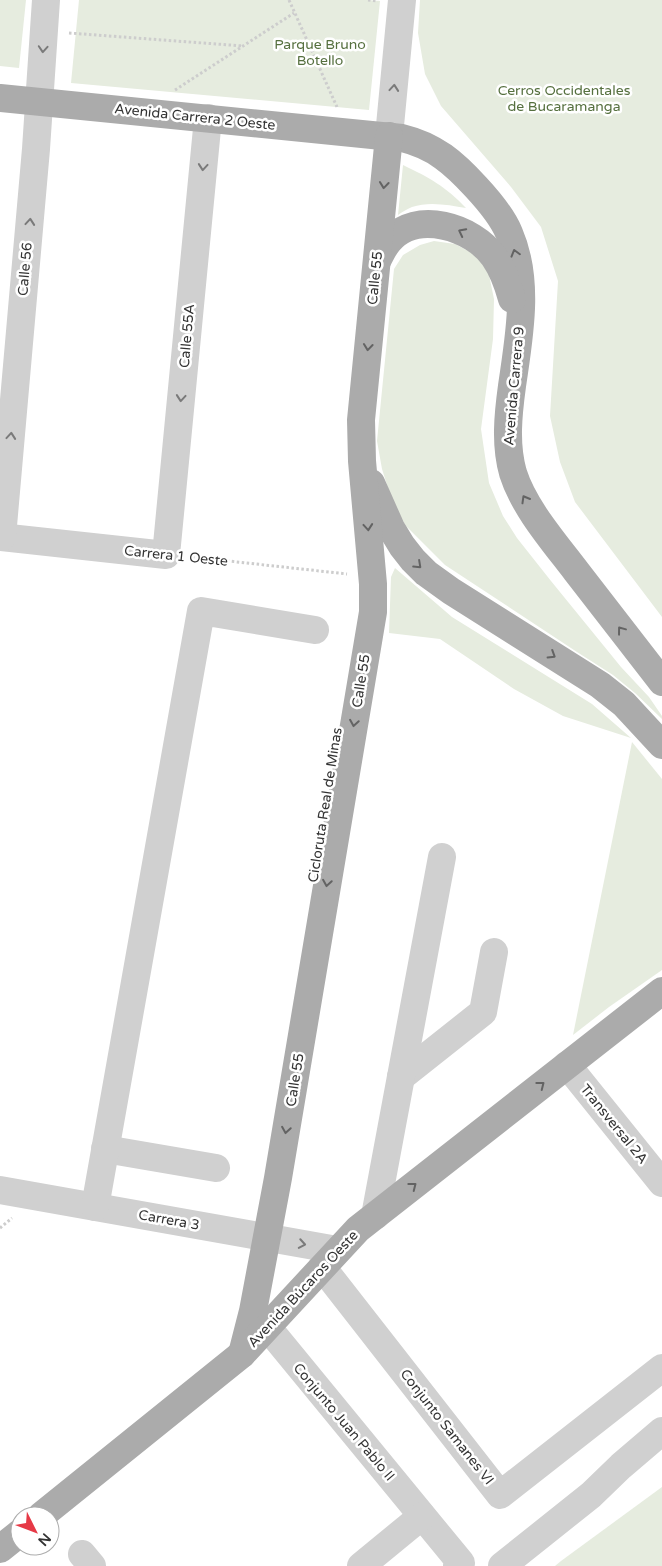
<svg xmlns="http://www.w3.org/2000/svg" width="662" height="1566" font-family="'Varela Round',sans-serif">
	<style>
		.green { fill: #e6ecdf }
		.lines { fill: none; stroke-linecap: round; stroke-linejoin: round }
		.path { stroke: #cdcdcd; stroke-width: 3; stroke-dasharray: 2.5 2.5; stroke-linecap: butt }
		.minor { stroke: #d0d0d0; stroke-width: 28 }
		.major { stroke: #ababab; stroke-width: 28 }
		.oneway { stroke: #7a7a7a }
		.oneway2 { stroke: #636363 }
		.labels { text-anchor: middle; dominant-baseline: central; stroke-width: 5; stroke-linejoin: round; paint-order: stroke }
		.park-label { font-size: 14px; fill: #56703f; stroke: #fff }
		.street-label { font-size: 14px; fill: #333; stroke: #fff }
	</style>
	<rect width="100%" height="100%" fill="#fff"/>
	<g class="green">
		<path d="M0,0H26L19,68L0,66Z"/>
		<path d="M79,0H368L380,1L369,110L71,83Z"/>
		<path d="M420,0H662V617L575,502L560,462L550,416L558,281L541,227L511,187L441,106L425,74L418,33Z"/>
		<path d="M403,165C430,178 445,186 466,208C449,205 429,201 412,207C407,209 402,212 398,215Z"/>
		<path d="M434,241L455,244L474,254L488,270L494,299L493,339L481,429L489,483L503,516L517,538L551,581L621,667L649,697L662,716V719L635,693L613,675L577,652L445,565L406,526L393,504L382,469L377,441L394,269L403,255L420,245Z"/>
		<path d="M395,568L452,617L592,704L631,738L563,716L514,689L440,639L389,633L391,577Z"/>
		<path d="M632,742L662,779V970L609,1007L573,1035Z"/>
		<path d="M662,1487V1566H555L561,1561Z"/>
	</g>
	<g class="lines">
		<g class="path">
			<path d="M289,0L337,107"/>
			<path d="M368,0L378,1"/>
			<path d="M69,33L243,46"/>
			<path d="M175,90L294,13"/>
			<path d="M192,557L347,574"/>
			<path d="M0,1228L12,1218"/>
		</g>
		<g class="minor">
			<path d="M389,136L402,0"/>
			<path d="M0,537L166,555L208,118"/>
			<path d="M2,537L36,149L46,0"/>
			<path d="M567,1065L662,1183"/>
			<path d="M401,1077L483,1012L494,952"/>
			<path d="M105,1149L216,1168"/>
			<path d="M0,1190L337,1250"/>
			<path d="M95,1207L201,611L315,630"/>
			<path d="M375,1216L442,857"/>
			<path d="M322,1267L500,1495L662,1368"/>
			<path d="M268,1328L461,1563L457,1566"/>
			<path d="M82,1554L92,1566"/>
			<path d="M361,1566L422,1516"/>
			<path d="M502,1566L591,1495L621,1466L662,1431"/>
		</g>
		<g class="major">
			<path d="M0,98L402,138C435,146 454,163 476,187C489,201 502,216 509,233C530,281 519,337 512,386C508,415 505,445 513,473C524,508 554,542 576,571C605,608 633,645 662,682"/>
			<path d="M377,261C381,254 384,246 389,241C416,209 473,227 494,257C503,270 508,284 512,299"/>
			<path d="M371,483L391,528L402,546L413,560L426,573L451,591L600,685L624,704L662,745"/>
			<path d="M242,1354L253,1311L278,1178L373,612V584L362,461L361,420L389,136"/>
			<path d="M41,1516L242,1354L358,1229L662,991"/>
			<path d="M0,1549L20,1533"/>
		</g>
	</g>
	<defs><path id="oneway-chevron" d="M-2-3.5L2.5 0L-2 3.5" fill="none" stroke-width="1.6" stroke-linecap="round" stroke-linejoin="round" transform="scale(1.25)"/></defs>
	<g class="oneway">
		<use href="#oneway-chevron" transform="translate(43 49) rotate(94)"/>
		<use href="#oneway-chevron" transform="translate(394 88) rotate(-85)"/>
		<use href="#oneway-chevron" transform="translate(203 167) rotate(95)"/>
		<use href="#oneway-chevron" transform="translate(30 222) rotate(-85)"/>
		<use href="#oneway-chevron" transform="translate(181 398) rotate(95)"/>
		<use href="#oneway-chevron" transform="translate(11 436) rotate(-85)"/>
		<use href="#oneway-chevron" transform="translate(302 1244) rotate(10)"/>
	</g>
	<g class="oneway2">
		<use href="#oneway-chevron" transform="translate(384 185) rotate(96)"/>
		<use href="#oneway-chevron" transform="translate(462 232) rotate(-153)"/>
		<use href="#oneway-chevron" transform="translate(515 253) rotate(-106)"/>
		<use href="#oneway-chevron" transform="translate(368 347) rotate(96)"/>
		<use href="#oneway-chevron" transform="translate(525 499) rotate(-120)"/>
		<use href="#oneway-chevron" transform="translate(368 527) rotate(85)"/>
		<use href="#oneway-chevron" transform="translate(418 565) rotate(43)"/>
		<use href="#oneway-chevron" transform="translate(621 630) rotate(-127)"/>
		<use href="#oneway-chevron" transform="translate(552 655) rotate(32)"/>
		<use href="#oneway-chevron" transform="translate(354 723) rotate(99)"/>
		<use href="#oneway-chevron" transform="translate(327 883) rotate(99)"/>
		<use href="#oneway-chevron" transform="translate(541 1085) rotate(-38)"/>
		<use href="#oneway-chevron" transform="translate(286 1130) rotate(99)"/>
		<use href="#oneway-chevron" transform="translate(413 1186) rotate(-38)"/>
	</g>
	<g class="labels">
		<g class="park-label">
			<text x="320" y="44">Parque Bruno<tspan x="320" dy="16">Botello</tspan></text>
			<text x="564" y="90">Cerros Occidentales<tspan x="564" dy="16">de Bucaramanga</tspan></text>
		</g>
		<g class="street-label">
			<text transform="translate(195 117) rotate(6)">Avenida Carrera 2 Oeste</text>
			<text transform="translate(25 269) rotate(-85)">Calle 56</text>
			<text transform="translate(375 278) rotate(-84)">Calle 55</text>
			<text transform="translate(187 336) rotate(-85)">Calle 55A</text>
			<text transform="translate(514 386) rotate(-85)">Avenida Carrera 9</text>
			<text transform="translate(176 556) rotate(6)">Carrera 1 Oeste</text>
			<text transform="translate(361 681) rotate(-81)">Calle 55</text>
			<text transform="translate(325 805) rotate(-81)">Cicloruta Real de Minas</text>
			<text transform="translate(295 1080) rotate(-81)">Calle 55</text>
			<text transform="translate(614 1124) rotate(51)">Transversal 2A</text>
			<text transform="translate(169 1220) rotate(10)">Carrera 3</text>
			<text transform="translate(303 1289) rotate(-47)">Avenida Búcaros Oeste</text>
			<text transform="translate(344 1422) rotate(50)">Conjunto Juan Pablo II</text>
			<text transform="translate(447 1427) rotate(52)">Conjunto Samanes VI</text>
		</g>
	</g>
	<g transform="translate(35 1531) rotate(132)"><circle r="24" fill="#ffffff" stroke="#adadad"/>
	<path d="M0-4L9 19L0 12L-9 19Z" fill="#e63946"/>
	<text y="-8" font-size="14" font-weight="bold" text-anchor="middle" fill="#333333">N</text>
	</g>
</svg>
